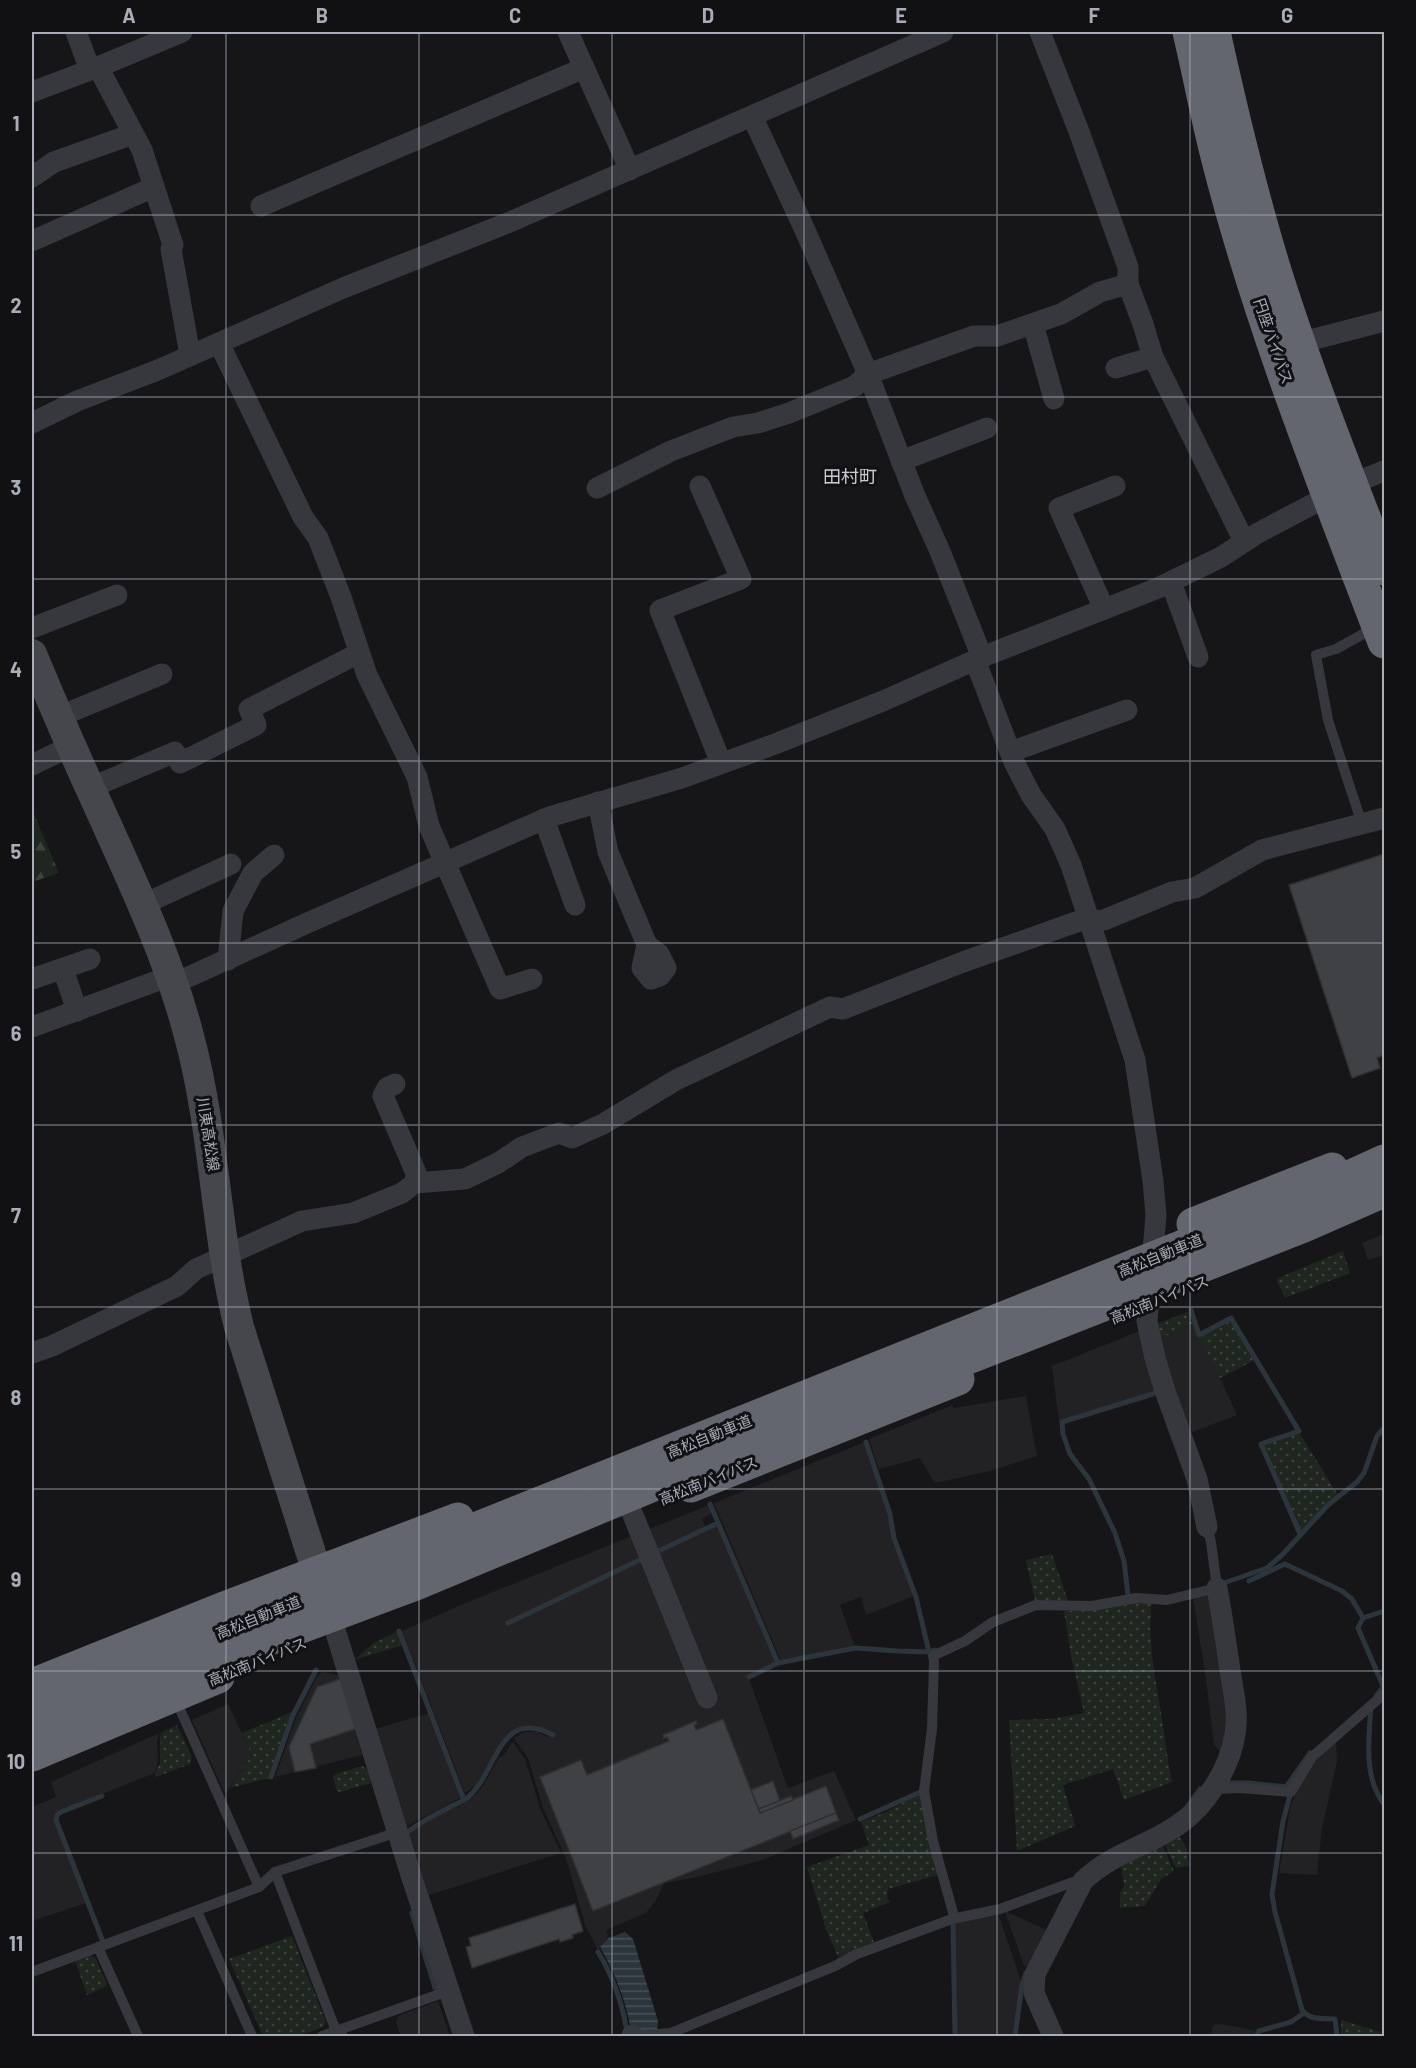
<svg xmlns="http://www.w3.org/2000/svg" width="1416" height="2068" font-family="Barlow,'Noto Sans JP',sans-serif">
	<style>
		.built { fill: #222225 }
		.grass { fill: url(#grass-dots) }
		.forest { fill: url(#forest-firs) }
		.water { fill: url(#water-rules) }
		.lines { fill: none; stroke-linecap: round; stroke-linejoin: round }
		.stream { stroke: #2c353c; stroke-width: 5 }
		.building { fill: #404145; stroke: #303034; stroke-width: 1.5 }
		.lane { stroke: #37383d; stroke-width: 10 }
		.street { stroke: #37383d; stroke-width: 21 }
		.secondary { stroke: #45474d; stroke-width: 30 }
		.highway { stroke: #63666e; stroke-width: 33 }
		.highway-bridge { stroke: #63666e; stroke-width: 33 }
		.grid { fill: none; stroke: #a8adb8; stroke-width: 1.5; stroke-opacity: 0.55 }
		.labels { text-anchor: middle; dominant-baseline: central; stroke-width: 6; stroke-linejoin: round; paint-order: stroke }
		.street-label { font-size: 15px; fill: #a8adb8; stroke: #111113 }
		.quarter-label { font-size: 18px; fill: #c9ccd4; stroke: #111113 }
		.neatline { fill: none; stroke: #a8adb8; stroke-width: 2 }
		.grid-label { font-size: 20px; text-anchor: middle; font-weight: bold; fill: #a8adb8 }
	</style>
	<defs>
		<pattern id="grass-dots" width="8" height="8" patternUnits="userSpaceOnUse" patternTransform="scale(1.5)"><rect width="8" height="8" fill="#1e261f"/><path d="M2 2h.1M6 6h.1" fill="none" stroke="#3c433d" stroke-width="1.8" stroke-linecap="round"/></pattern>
		<pattern id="forest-firs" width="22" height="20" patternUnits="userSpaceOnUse" patternTransform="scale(1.5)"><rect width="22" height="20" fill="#1e261f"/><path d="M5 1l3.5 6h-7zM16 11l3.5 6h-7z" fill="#3c433d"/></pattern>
		<pattern id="water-rules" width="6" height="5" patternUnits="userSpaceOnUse" patternTransform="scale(1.5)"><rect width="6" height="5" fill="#2c353c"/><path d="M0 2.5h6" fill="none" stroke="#485056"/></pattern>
	</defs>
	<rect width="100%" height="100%" fill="#161618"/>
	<g class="built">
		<path d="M1384,1234V1255L1368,1260L1362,1243Z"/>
		<path d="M1195,1323L1237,1415L1188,1434L1157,1339Z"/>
		<path d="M1142,1330L1158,1392L1059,1422L1052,1366Z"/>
		<path d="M1026,1396L1037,1456L990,1471L940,1482H934L920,1458L879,1469L869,1439L952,1405L954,1408Z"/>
		<path d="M865,1442L888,1514L893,1537L914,1596L866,1615L861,1597L840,1605L855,1647L781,1661L714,1503Z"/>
		<path d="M709,1505L712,1513L702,1519L706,1528L665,1546V1549L718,1525L776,1662L748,1676L788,1788L834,1771L856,1820L763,1860L697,1877L664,1883L656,1900L646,1913L606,1930L609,1938L598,1950L585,1925L567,1861L543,1808L528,1758L514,1738L524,1732H536L549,1737L552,1732L536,1726L521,1727L515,1730L504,1739L475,1786L465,1793L402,1631L463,1604Z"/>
		<path d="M1213,1594L1230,1712L1222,1753L1214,1745L1206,1679L1193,1597Z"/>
		<path d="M322,1672L338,1675L362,1755L275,1777L296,1718L318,1675Z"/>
		<path d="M228,1704L252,1755L225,1794L192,1720Z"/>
		<path d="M430,1713L462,1797L405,1827L375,1729Z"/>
		<path d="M159,1733L157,1741L158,1761L156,1771L152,1774L60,1811L56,1814L55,1822L86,1903L32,1921V1807L56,1797L51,1782Z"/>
		<path d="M1336,1741L1337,1762L1322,1828L1317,1875L1279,1873L1290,1809L1300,1779L1316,1758Z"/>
		<path d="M513,1742L525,1759L540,1808L561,1853L429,1895L408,1833L420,1825L469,1799L470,1800L481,1789L500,1756L502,1757Z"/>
		<path d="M1005,1911L1047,1930L1028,1967L1024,1966Z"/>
		<path d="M995,1914L999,1916L1022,1984L1014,2036H955L956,1990L953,1923Z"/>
		<path d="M438,2001L450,2036H401L396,2023L398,2016Z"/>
		<path d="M1219,2024L1243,2028L1257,2032L1256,2036H1211L1213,2025Z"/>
	</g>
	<g class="grass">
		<path d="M1343,1251L1350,1273L1285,1298L1276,1279Z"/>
		<path d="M1190,1311L1195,1323L1157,1339L1154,1325Z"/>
		<path d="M1231,1319L1255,1360L1220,1378L1199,1336Z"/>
		<path d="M1299,1432L1338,1495L1300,1532L1262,1445Z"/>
		<path d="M1052,1554L1068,1601L1035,1600L1026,1560Z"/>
		<path d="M1136,1601H1152C1147,1639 1155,1675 1161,1713C1165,1736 1167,1759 1172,1782L1124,1800L1113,1769L1063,1785L1075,1826L1017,1851L1009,1720L1050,1719L1084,1713L1071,1656L1064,1611L1085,1610Z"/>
		<path d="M398,1631L403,1645L354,1660L375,1642Z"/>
		<path d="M294,1711L269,1778L230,1788L252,1755L242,1733Z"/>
		<path d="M177,1725L192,1757L190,1764L156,1777L155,1774L160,1763V1736L162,1732Z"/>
		<path d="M362,1766L367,1769L371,1783L340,1792L337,1791L333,1777L335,1774Z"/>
		<path d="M921,1793L938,1875L888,1889L887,1897L890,1902L863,1913L874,1942L839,1959L826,1929L807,1867L869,1845L861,1822L886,1812Z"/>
		<path d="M1178,1833L1187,1850L1189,1866L1176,1868L1163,1841Z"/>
		<path d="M1161,1842L1174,1871L1161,1879L1145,1906L1120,1908V1893L1124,1885L1120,1861Z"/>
		<path d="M292,1936L326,2022L323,2027L299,2036H263L229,1959Z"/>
		<path d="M90,1955L96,1959L107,1984L105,1987L87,1995L75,1961Z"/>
		<path d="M1341,2020L1381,2032L1380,2036H1341Z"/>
	</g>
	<path class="forest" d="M34,814L59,873L32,882V815Z"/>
	<path class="water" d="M625,1932L633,1939L658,2021L657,2032L631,2030C626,2001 615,1973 600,1947L609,1938Z"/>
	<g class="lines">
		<g class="stream">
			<path d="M1191,1310L1199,1335L1231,1318L1299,1431L1261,1444L1300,1534"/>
			<path d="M866,1442L890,1514L894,1538L916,1597L929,1652"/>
			<path d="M710,1504L778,1663"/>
			<path d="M654,1553L718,1523"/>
			<path d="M1249,1581L1285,1564L1342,1591L1352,1599L1363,1618"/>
			<path d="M1221,1584L1267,1568L1282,1555L1328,1505L1357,1482L1364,1473L1377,1436L1384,1428"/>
			<path d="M1128,1595L1124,1561L1115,1533L1089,1479L1070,1454L1063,1434L1062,1422L1159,1392"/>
			<path d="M508,1623L646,1557"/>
			<path d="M399,1631L464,1800"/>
			<path d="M749,1677L778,1663L855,1648L898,1651L929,1652L935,1650"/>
			<path d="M1383,1686L1358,1628L1363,1618L1384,1611"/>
			<path d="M1376,1696L1384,1686"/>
			<path d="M1371,1706C1369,1738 1363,1777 1384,1804"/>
			<path d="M271,1777L293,1715L316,1670"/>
			<path d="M1223,1783H1249L1286,1787L1310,1753"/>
			<path d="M1291,1792L1283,1821L1272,1894L1275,1912L1302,2010C1310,2021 1323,2018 1335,2019L1337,2036"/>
			<path d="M102,1796L61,1812L57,1815L56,1820L105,1947"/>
			<path d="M1188,1806L1200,1789"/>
			<path d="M860,1819L925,1790"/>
			<path d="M406,1833C419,1823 432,1816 446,1809C453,1805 461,1802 467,1798C498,1773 498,1706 553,1735"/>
			<path d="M412,1913L435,1988"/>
			<path d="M953,1922L955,2036"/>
			<path d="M598,1952C613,1976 622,2003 627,2031"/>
			<path d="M1015,2036L1022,1985L1026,1973"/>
			<path d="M1257,2036L1259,2031L1291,2022L1304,2013"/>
		</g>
	</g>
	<g class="building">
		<path d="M1384,854V1055L1377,1058L1380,1068L1352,1078L1289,885Z"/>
		<path d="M340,1679L358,1728L310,1744L316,1768L295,1772L289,1747L317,1687Z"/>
		<path d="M723,1719L760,1813L826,1786L836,1813L593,1911L540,1777L581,1760L587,1775L669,1741L667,1737L664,1738L663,1735L696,1721L697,1724L694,1725L696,1730Z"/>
		<path d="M773,1781L780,1801L759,1809L751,1790Z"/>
		<path d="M791,1796L793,1800L760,1813L759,1809Z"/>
		<path d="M836,1813L839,1820L793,1839L790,1831Z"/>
		<path d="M575,1904L583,1931L572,1935L573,1938L560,1942L559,1939L472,1968L466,1947L471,1946L469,1938Z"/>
	</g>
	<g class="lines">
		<g class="lane">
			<path d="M1362,824L1328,720L1316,655L1336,649L1374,628"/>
			<path d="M175,1698L259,1887"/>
			<path d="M1212,1789L1241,1788L1291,1792L1312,1757L1384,1694"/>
			<path d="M275,1872L336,2031L343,2036"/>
			<path d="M197,1911L252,2036"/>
			<path d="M952,1919L954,1916L933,1841L924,1791L932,1729L934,1661L933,1656L965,1641L993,1622L1036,1605L1092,1606L1136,1598L1167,1600L1217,1588L1211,1542L1207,1527"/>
			<path d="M98,1947L138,2036"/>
			<path d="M32,1972L259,1887L275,1872L398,1832"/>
			<path d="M322,2036L448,1991"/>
			<path d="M629,2036L671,2033L835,1966L857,1954L952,1919L1000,1909L1073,1882L1083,1881"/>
		</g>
		<g class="street">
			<path d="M76,32L90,70"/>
			<path d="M568,32L630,170"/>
			<path d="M1040,32L1078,129L1128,267V284L1143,324L1153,357L1244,541"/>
			<path d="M98,67L142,150L173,245L171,249L190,355"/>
			<path d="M32,92L98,67L182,32"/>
			<path d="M752,116L804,228L868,374L915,496L939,549L982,657"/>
			<path d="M32,177L54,162L133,134"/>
			<path d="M261,206L584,68"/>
			<path d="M32,241L154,187"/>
			<path d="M1033,324L1054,399"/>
			<path d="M219,343L303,517L318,538L341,597L367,675L417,777L429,826L500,989L532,979"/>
			<path d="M1299,343L1384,321"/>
			<path d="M1116,368L1153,357"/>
			<path d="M32,423L77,401L158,370L343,288L510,222L943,32"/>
			<path d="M901,461L987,428"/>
			<path d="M700,486L741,579L660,610L721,763"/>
			<path d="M597,488L671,451L733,427L758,423L789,413L855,386L868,374L974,336H997L1061,314L1100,292L1128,284"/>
			<path d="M1171,582L1198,657"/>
			<path d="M1104,609L1059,508L1115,486"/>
			<path d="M32,628L117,595"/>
			<path d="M975,660L1014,762L1031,795L1055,829L1071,865L1135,1060L1153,1181L1156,1215L1147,1321L1155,1358L1165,1391L1197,1479L1207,1527"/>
			<path d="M58,717L162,674"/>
			<path d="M1010,752L1127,710"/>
			<path d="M32,765L71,746"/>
			<path d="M90,788L175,752L180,763L256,725L249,709L359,653"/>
			<path d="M598,802L608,852L647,945L659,954L666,968L660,976L651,979L642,968L647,945"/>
			<path d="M544,819L575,905"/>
			<path d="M142,905L231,864"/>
			<path d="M228,960L233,911L253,873L274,855"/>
			<path d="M63,969L77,1011"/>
			<path d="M32,979L90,959"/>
			<path d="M173,984L305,924L549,817L682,778L775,744L883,701L982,657L1158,588L1221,557L1258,533L1351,484L1384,471"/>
			<path d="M32,1027L170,976"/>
			<path d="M395,1084L387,1088L383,1096L416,1173L415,1183"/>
			<path d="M32,1353L52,1346L177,1286L196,1269L302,1221L353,1213L402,1193L415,1183L465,1179L498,1163L522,1147L559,1133L572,1138L603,1124L676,1080L830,1007L843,1009L963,962L1079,921L1104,920L1172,892L1195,888L1262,850L1384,818"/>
			<path d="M631,1510L707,1698"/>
			<path d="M335,1630L410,1872L464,2036"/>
			<path d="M632,2035L633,2036"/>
			<path d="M1053,2036L1034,1993L1035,1974L1083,1881C1112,1853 1146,1847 1178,1825C1206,1806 1230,1768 1235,1734C1239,1713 1233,1691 1230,1670C1226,1643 1222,1615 1217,1588"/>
		</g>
		<path class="secondary" d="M32,654C54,707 77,760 101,812C134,885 169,959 189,1036C215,1132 215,1231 239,1327L324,1594"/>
		<g class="highway">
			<path d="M1189,32C1199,74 1207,118 1218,160C1260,325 1324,484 1384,642"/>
			<path d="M1214,32C1231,109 1249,185 1272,261C1304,365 1345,467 1384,569"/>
			<path d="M1193,1224L1332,1169"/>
			<path d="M691,1486L958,1379"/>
			<path d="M32,1685L224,1608L458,1519"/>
			<path d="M32,1755L218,1677"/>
		</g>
		<g class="highway-bridge">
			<path d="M32,1706L1296,1201L1384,1161"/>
			<path d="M32,1734L277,1636L418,1583L795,1426L1304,1226L1384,1191"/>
		</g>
	</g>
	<path class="grid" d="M226,32V2036M419,32V2036M612,32V2036M804,32V2036M997,32V2036M1190,32V2036M32,215H1384M32,397H1384M32,579H1384M32,761H1384M32,943H1384M32,1125H1384M32,1307H1384M32,1489H1384M32,1671H1384M32,1853H1384"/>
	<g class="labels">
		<g class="street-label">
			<text transform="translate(1274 341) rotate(71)">円座バイパス</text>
			<text transform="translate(209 1134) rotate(81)">川東高松線</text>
			<text transform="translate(1160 1255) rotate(-22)">高松自動車道</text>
			<text transform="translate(1159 1299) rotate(-22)">高松南バイパス</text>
			<text transform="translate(709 1436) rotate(-22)">高松自動車道</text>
			<text transform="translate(708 1480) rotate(-22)">高松南バイパス</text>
			<text transform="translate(258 1617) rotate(-22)">高松自動車道</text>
			<text transform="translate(257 1661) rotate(-22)">高松南バイパス</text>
		</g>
		<g class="quarter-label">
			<text x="850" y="476">田村町</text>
		</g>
	</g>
	<rect width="1416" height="2068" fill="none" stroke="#111113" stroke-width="66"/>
	<rect x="33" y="33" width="1350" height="2002" class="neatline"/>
	<g class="grid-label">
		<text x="129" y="23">A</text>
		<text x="322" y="23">B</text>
		<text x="515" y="23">C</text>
		<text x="708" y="23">D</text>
		<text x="901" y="23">E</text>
		<text x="1094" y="23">F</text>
		<text x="1287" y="23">G</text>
		<text x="16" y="131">1</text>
		<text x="16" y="313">2</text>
		<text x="16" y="495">3</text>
		<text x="16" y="677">4</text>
		<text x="16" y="859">5</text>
		<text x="16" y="1041">6</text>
		<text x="16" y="1223">7</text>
		<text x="16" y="1405">8</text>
		<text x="16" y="1587">9</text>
		<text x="16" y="1769">10</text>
		<text x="16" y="1951">11</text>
	</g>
</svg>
